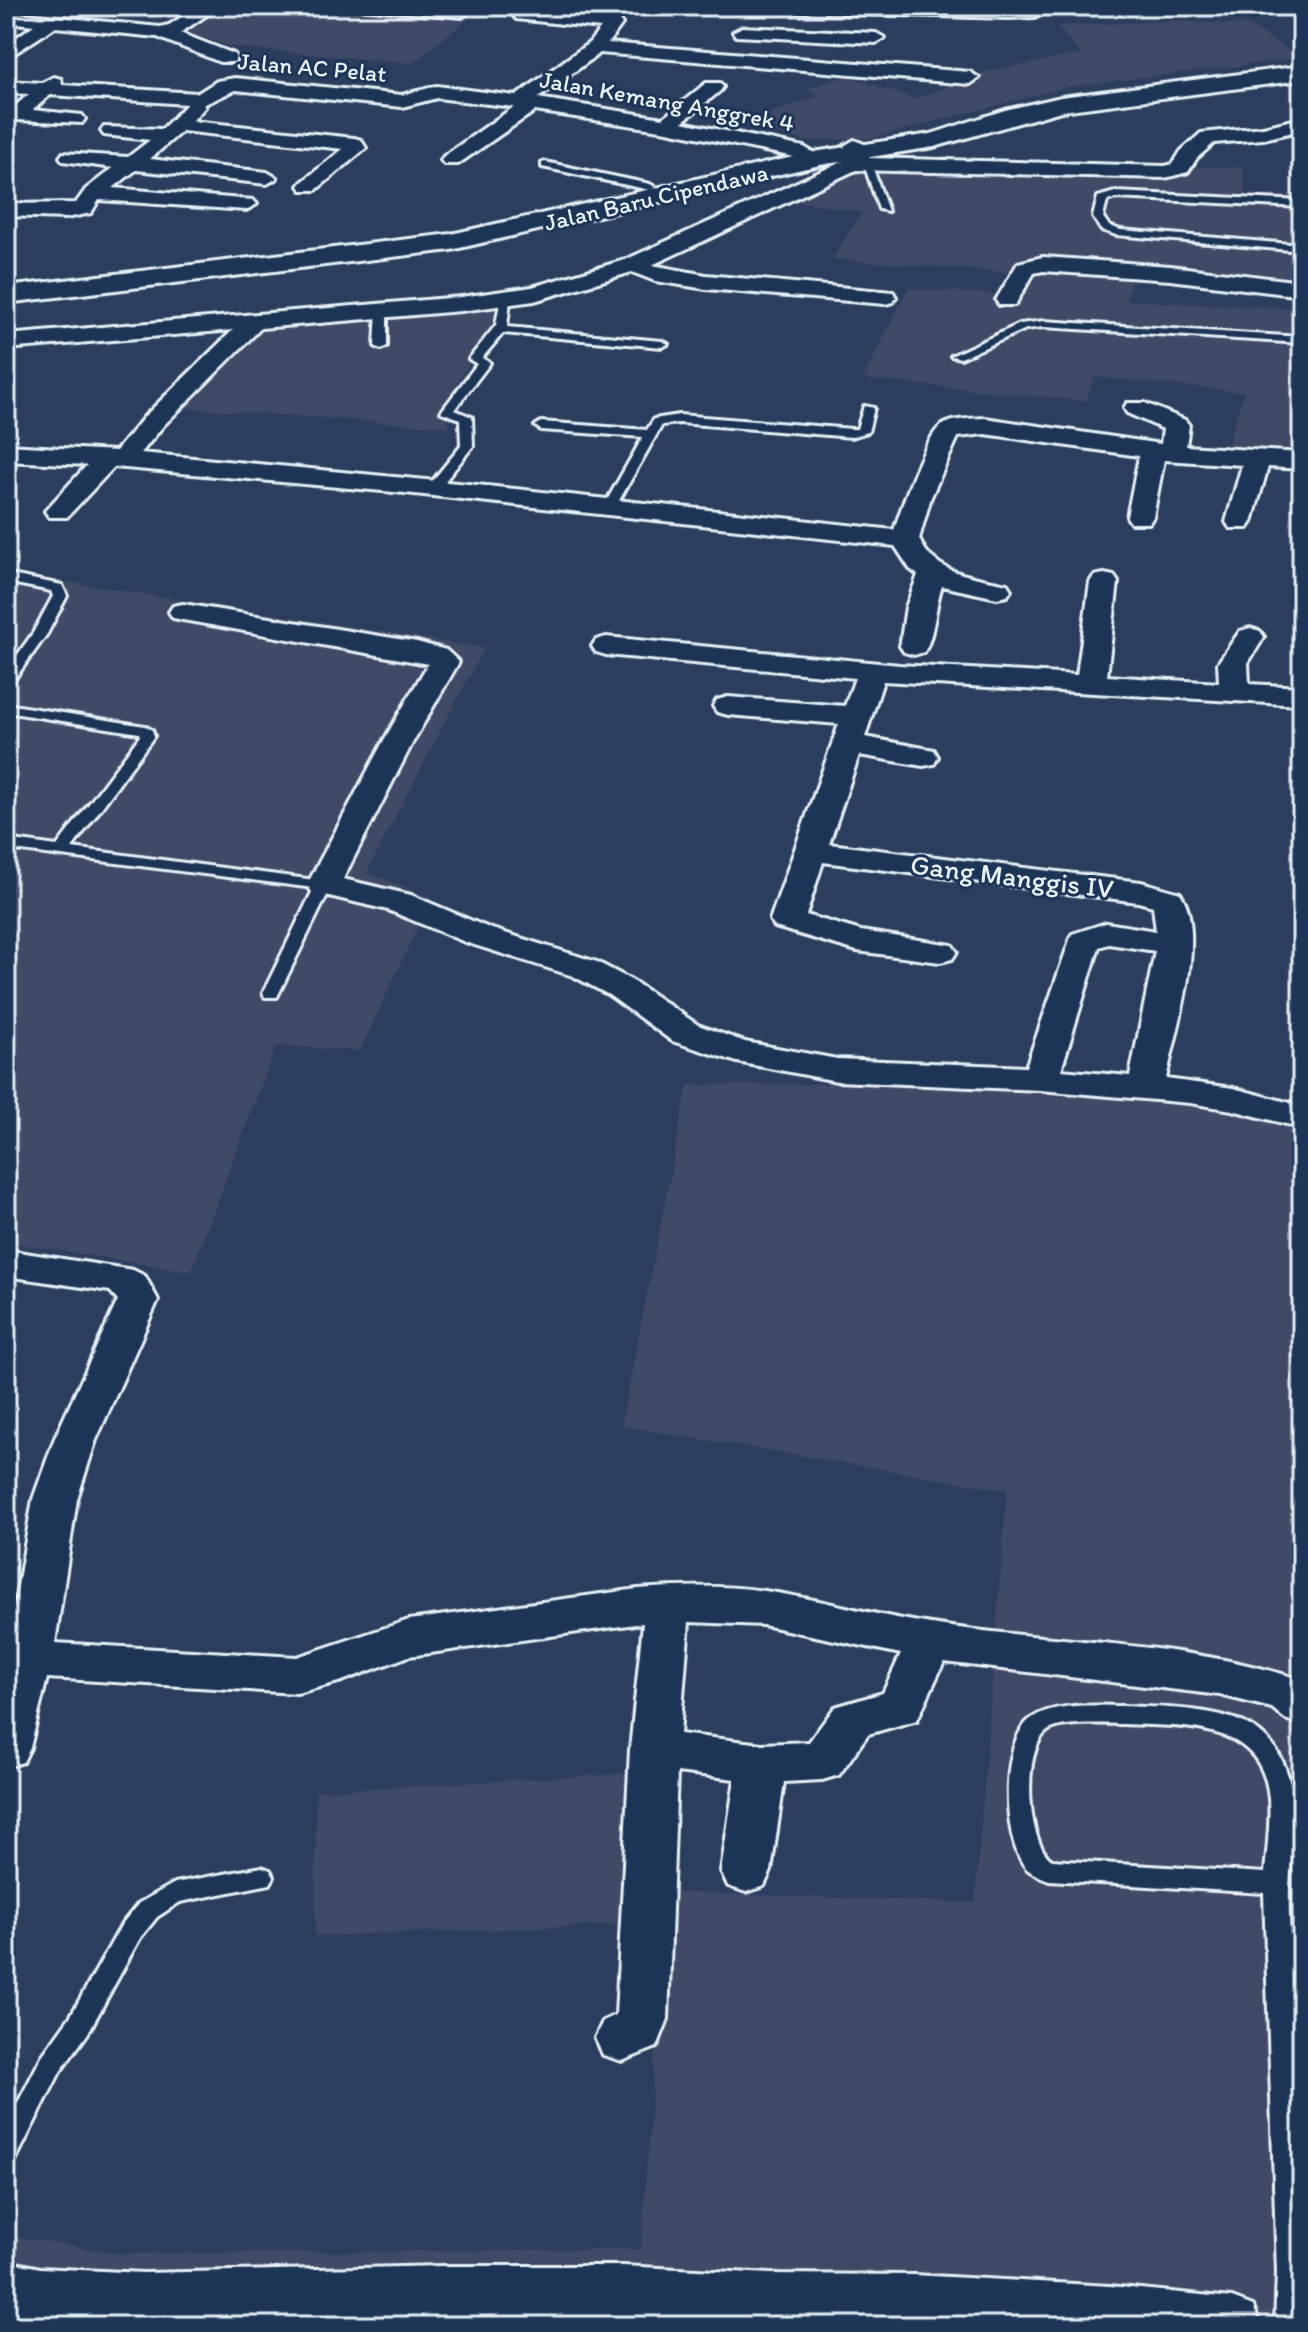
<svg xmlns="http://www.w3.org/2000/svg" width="1308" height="2332" font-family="Itim,sans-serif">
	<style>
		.built { fill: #3f4966 }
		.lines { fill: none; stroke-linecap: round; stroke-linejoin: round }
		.service-casing { stroke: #e8f1f8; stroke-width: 6 }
		.minor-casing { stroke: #e8f1f8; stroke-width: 6 }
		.secondary-casing { stroke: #e8f1f8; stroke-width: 6 }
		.service { fill: #1d3557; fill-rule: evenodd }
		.minor { fill: #1d3557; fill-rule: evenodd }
		.secondary { fill: #1d3557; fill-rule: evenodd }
		.labels { text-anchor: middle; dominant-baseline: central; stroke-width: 6; stroke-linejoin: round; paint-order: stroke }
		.far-street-label { font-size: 24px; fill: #e8f1f8; stroke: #1d3557 }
		.street-label { font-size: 28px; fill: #e8f1f8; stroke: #1d3557 }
	</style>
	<rect width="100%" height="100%" fill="#2c3e5e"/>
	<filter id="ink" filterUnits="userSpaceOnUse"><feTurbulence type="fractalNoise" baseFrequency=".0125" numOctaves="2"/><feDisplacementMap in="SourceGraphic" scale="16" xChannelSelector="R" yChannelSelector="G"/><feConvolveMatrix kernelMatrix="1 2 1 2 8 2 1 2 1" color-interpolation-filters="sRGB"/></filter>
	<g filter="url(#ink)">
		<g class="built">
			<path d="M193,6H527L522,11L479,10L413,63L232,47L162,25Z"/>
			<path d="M1173,21L1249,25L1301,58L1067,87L872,138L806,141L736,125L819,96L807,89L847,76L915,99L988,71L1081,54L1057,26Z"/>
			<path d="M948,159L1063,168L1242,167L1246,195H1302V281L1137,263L1126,300L1302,309V457L1225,453L1244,392L1094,377L1086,401L863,379L908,288L1017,296L1030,274L832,259L862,212L763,195L819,170Z"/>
			<path d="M501,300L499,328L474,355L442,409L450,427L172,407L263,316Z"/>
			<path d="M6,572L484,648L367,872L431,898L360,1051L276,1046L191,1272L6,1242Z"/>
			<path d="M1302,1044V2326H6V2235L122,2254L641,2249L664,1923L315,1936L316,1791L657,1772L671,1892L975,1903L1007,1490L621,1426L688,1085L1165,1082L1301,1107Z"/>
		</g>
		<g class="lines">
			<defs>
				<g id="service">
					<path d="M333,6H376L466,14L462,17Z"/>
					<path d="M545,162L650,184L655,187L650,190L542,167V163Z"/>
					<path d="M864,164L872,166L888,211L879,209Z"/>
					<path d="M1115,192L1302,201V207L1116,198L1107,201L1103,217L1109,226L1121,230L1302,245V251L1116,235L1101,230L1093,217L1098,197Z"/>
					<path d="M501,297L510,299L507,327L662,341L668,344L662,347L503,333L482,358L490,363L454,410L472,417L473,446L438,490H430V484L461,446L460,419L441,412L477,364L469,359L496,325Z"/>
					<path d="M382,306L387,309V346L381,349L375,346L377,309Z"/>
					<path d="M1044,321L1302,337V343L1044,327L1026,329L961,358L951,356L1020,324Z"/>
					<path d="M864,406L874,408L868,432L852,437L679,423L662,425L617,504L611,508L605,504L643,437L541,430L535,426L541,422L647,430L654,419L679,415L852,429H857Z"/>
					<path d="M6,574L62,585L67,596L47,634L11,684L6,685V671L33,633L53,596L51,591L6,582Z"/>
					<path d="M6,704L145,726L152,730L154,736L72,848L330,882L332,885L277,997H265L263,993L314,888L6,849V839L57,846L140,736L139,733L6,712Z"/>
					<path d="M1123,1706C1164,1708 1237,1706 1267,1739C1281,1753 1289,1774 1292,1793C1297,1833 1287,1874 1289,1914C1295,2052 1302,2189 1302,2326H1275L1277,2272L1264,1893L1049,1880C1041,1877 1033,1874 1027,1869C1002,1842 999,1740 1032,1718C1056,1702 1095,1706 1123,1706ZM1123,1724C1183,1727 1263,1720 1269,1799C1271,1824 1267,1849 1265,1873L1052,1860C1026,1844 1021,1746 1049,1730C1065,1721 1104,1724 1123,1724Z"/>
					<path d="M262,1867L270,1870L274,1877L270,1884L180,1902L157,1917L140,1938L88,2033L60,2072L15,2161L6,2165V2126L42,2056L70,2017L122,1924L139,1903L175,1883Z"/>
				</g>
				<g id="minor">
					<path d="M199,6H220L180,33L234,54L236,58L234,62H220L157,37L55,27L6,59V45L34,25L6,22V12L160,27L169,25Z"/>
					<path d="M519,6H537L534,11L619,20L622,24L608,43L970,72L979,78L970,84L600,53L538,98L663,118L706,83H720L723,87L720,91L682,122L804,147L814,153L804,159L667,131L535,111L458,164H444L441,160L444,156L514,107L437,98L402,107L235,90L203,105L205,107L192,121L354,138L361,140L366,148L316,190H302L299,186L302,182L343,149L182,131L150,159L267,172L277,178L267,184L136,170L113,188L253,200L257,204L246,210L99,200L91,213L66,218L6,216V204L76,203L86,189L113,168L63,161L60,157L63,153L128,157L150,140L104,135L101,131L104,127L162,129L187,104L50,95L33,110L82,115L85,119L82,123L16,120L6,114L29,94L6,93V81L42,83L54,77L61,79L62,85L198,93L217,81L235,78L402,95L437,86L516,96L589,43L601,28L516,19L513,15Z"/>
					<path d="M748,6H1059L1036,17L1009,18L757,11Z"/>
					<path d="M1261,6H1302V13L1270,11Z"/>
					<path d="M742,27L876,33L885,38L876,43L736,36L733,32Z"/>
					<path d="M1302,118V130L1263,139L1214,143L1197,158L1188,172L1165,178L856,170L652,265L706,275L893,292L896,297L893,302L885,304L706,289L655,281L632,272L534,301L461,311L261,328L163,426L141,453L468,484L894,530C901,509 925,437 941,426C954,418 971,419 985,418L1161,444L1163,429L1127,413L1124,408L1127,403H1145L1185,420L1189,425L1186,446L1302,453V469L1268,467L1252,522L1248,528H1230L1226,522L1242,465L1164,460L1153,517L1149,523H1131L1127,517L1139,456L985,434L958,437L931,497L919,539C935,575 973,576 1007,584L1011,590L1007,596L997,598L942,586C935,605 934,638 924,652L914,655L904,652L900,646L906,607L918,575L910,569L895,546L405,493L114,467L67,517H49L45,511L87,465L6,461V445L116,451L145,416L233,330L6,349V335L461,297L532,287L625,260L846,160L852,153L844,146L854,140L872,147L875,151L869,158L1165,166L1173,164L1181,151L1201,133L1263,127Z"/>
					<path d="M1043,257L1170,266L1302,282V296L1170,280L1043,271L1034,273L1015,305H999L996,300L1018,263Z"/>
					<path d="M1104,574L1114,576L1118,582L1107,676L1219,683L1218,663L1240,631L1250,628L1260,631L1264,637L1248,663L1249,684L1302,687V705L883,681L865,737L934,750L938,757L934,764L923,766L859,755L829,844L1141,882L1180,893C1208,933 1176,1032 1166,1079L1233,1088L1302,1106V1128L1232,1110L1190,1103L1040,1090L837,1081L737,1062L672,1041L609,995L573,976L465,942L388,910L312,892L307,885L384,740L428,664L183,620L173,618L169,612L173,606L183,604L417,642L446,650L459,662L414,740L343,879L411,895L489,928L597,962L633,981L698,1025L745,1042L837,1059L1026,1067L1072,934L1106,923L1156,931L1153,906L1138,902L823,862L806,915L861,931L952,945L957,952L952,959L940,962L857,951L775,927L770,920L839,724L728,715L717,712L713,706L717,700L728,697L845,706L855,678L606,655L596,652L592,646L596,640L606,637L900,665L1077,675L1090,582L1094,576ZM1109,944L1155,951L1130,1076L1061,1070L1099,947Z"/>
					<path d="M6,1250L133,1270L145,1276L158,1300L96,1440L77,1499L55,1643L297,1657L409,1620L638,1589C679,1586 724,1585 765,1591C821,1599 875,1616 931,1624C1054,1643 1183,1641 1302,1680V1725L1285,1719L1272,1708L1220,1695L944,1662L917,1720L868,1734L839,1775L822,1780L784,1782L771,1871L764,1886L746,1892L728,1886L721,1871L735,1779L677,1772L668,2019L657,2047L622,2061L603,2055L595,2038L603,2021L616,2015L630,1750L643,1623L409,1656L342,1681L297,1693L47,1678L30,1748L23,1762L6,1767V1638H9L33,1499L54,1440L118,1300L110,1291L6,1276ZM689,1622L763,1625L901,1654L883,1693L835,1707L809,1742L762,1744L680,1734Z"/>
					<path d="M6,2261L40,2268L144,2273L442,2266H623L770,2274L913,2275L1110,2286L1232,2298L1253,2306L1261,2326H702C482,2314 261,2332 40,2324L6,2317Z"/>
				</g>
				<path id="secondary" d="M1302,66V80L1061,111L934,147L820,165L451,250L6,303V287L451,234L820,151L931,134L1005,110L1061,97Z"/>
			</defs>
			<use href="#service" class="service-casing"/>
			<use href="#minor" class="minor-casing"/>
			<use href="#secondary" class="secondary-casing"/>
			<use href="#service" class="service"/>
			<use href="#minor" class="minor"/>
			<use href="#secondary" class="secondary"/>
		</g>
	</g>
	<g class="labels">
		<g class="far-street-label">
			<text transform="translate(312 67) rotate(5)">Jalan AC Pelat</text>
			<text transform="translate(667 101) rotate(10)">Jalan Kemang Anggrek 4</text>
			<text transform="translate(656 197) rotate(-13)">Jalan Baru Cipendawa</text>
		</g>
		<g class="street-label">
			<text transform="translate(1012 876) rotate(7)">Gang Manggis IV</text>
		</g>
	</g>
	<rect width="1308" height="2332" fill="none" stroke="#1d3557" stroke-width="32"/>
	<rect x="16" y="16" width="1276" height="2300" fill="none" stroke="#e8f1f8" stroke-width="3" filter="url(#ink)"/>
</svg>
